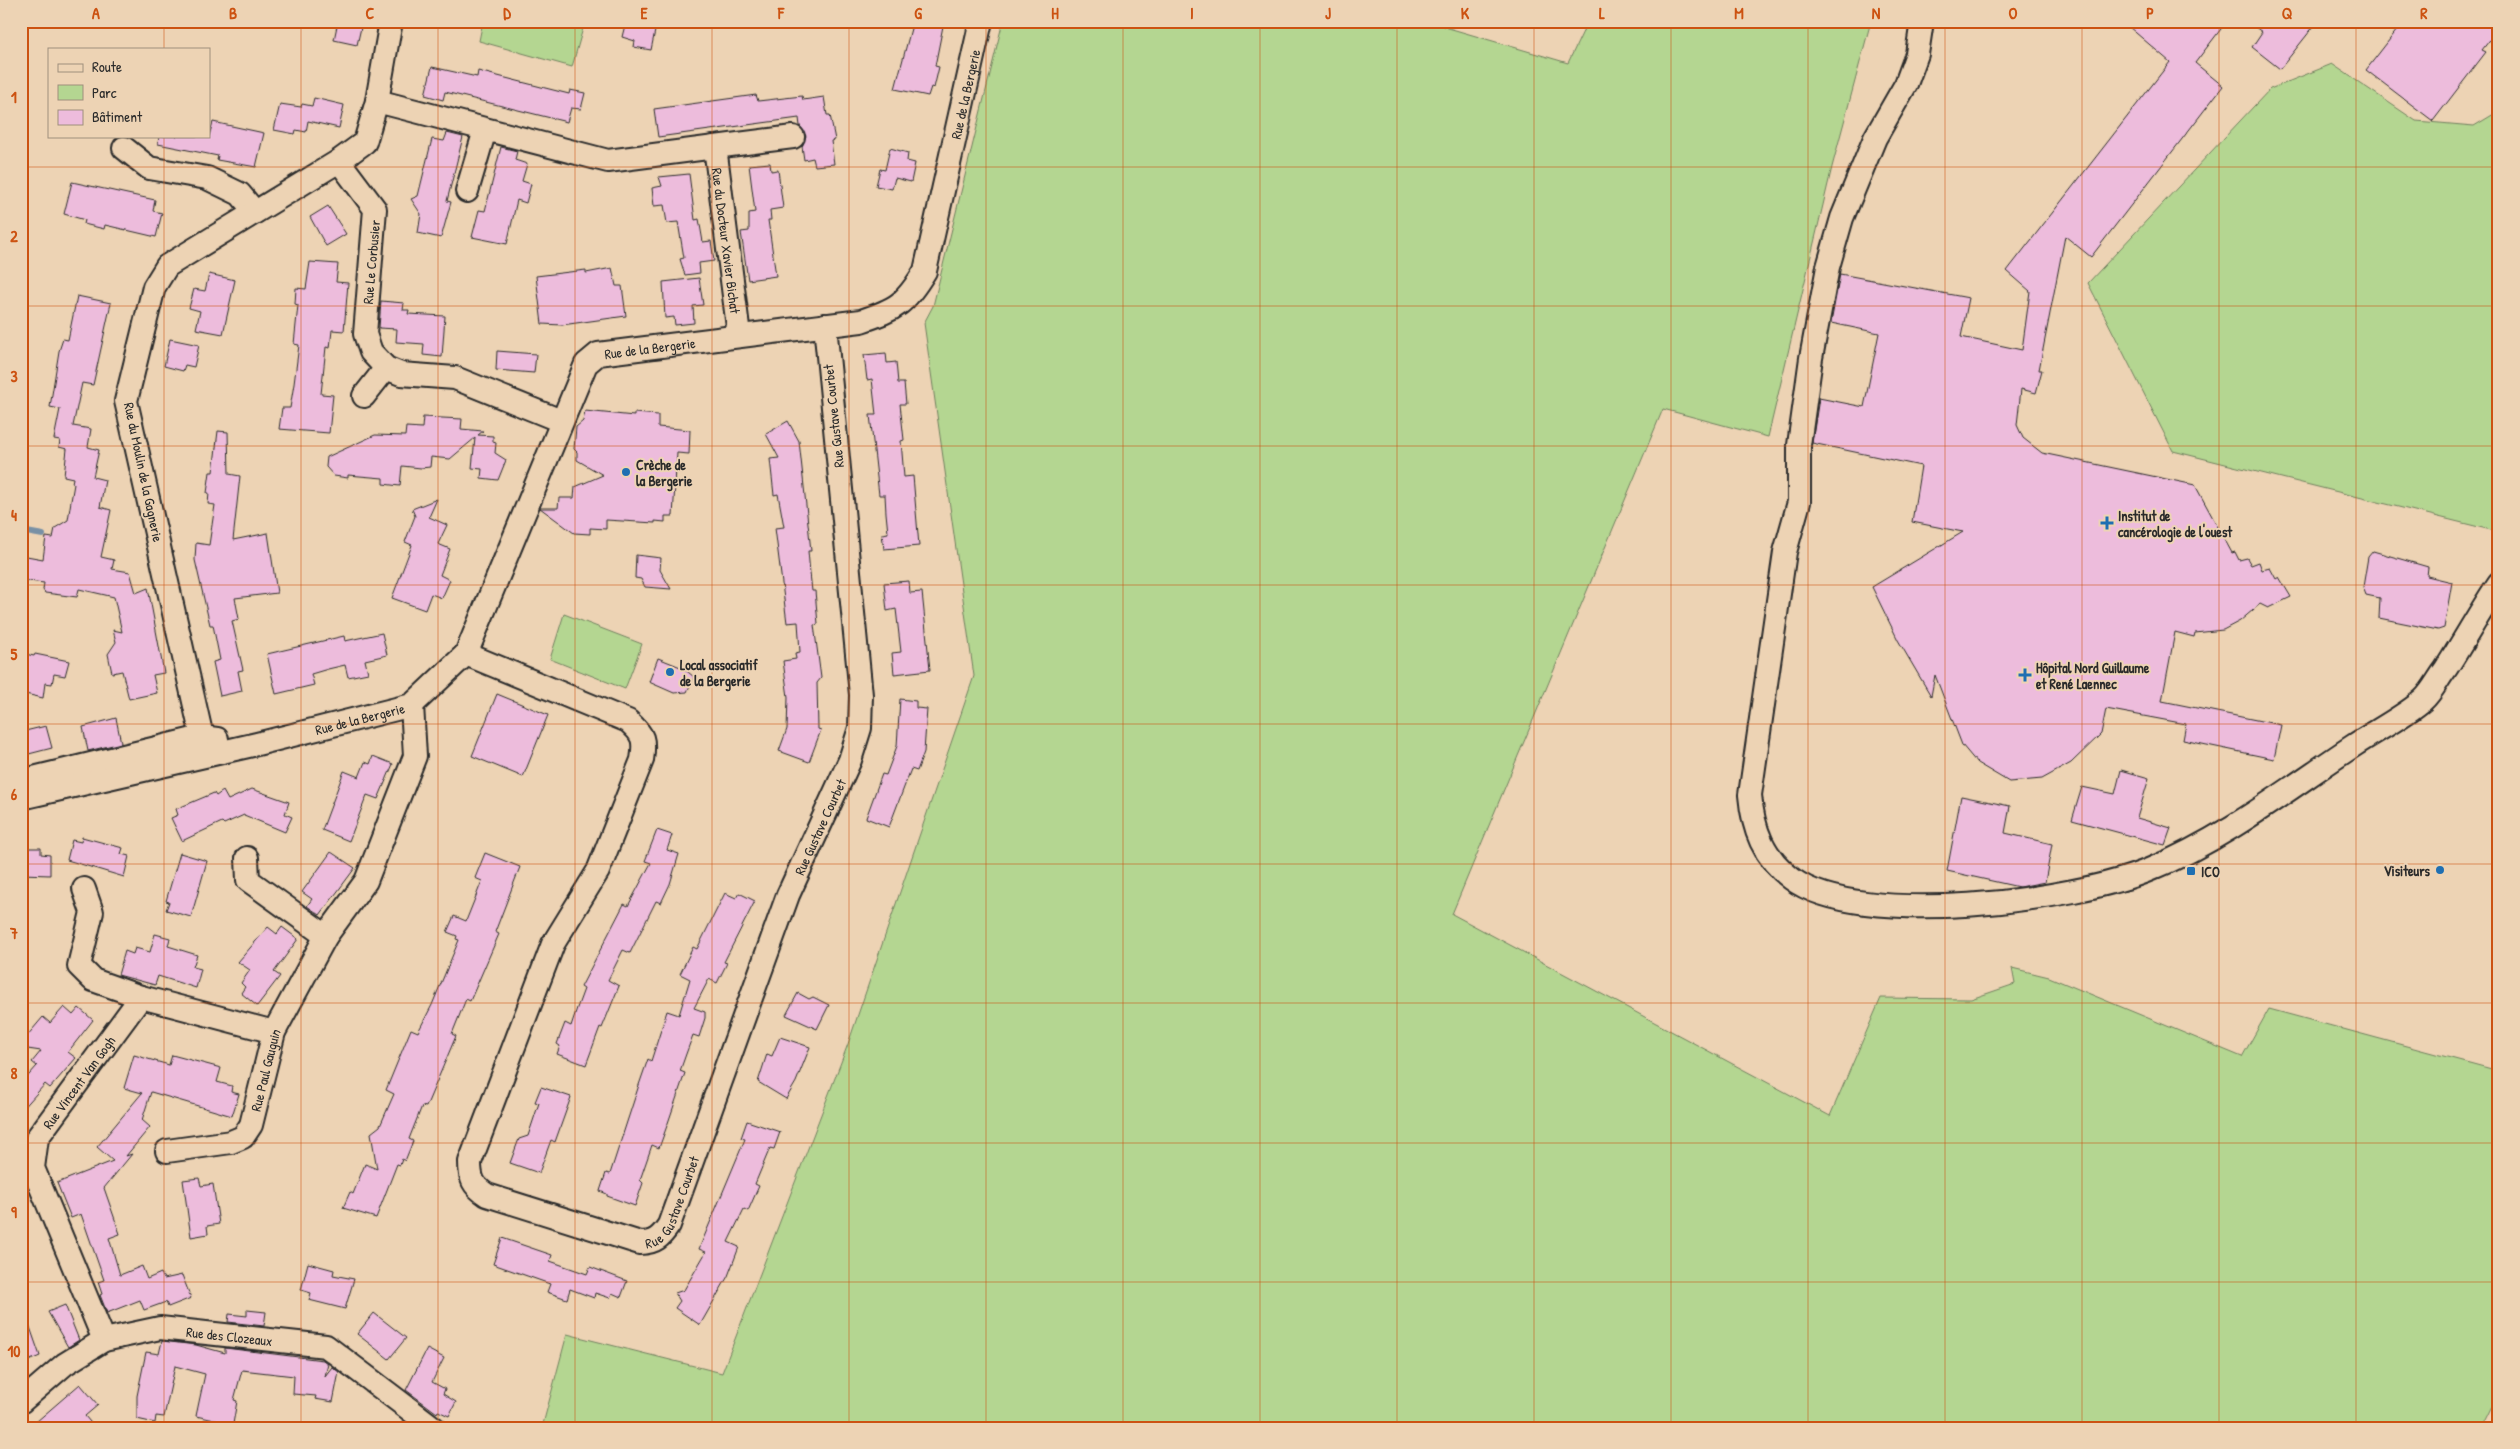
<svg xmlns="http://www.w3.org/2000/svg" width="2520" height="1449" font-family="'Patrick Hand',sans-serif">
	<style>
		.green { fill: #b4d691; stroke: #70805e }
		.lines { fill: none; stroke-linecap: round; stroke-linejoin: round }
		.stream { stroke: #7890a5; stroke-width: 6 }
		.building { fill: #edbcdc; stroke: #2b2b2b }
		.minor-casing { stroke: #2b2b2b; stroke-width: 26 }
		.minor { stroke: #edd3b4; stroke-width: 22 }
		.grid { fill: none; stroke: #cc5211; stroke-width: 1; stroke-opacity: 0.55 }
		.poi-dot { fill: #1f6fb2; stroke: #edd3b4; stroke-width: 2 }
		.labels { text-anchor: middle; dominant-baseline: central; stroke-width: 4; stroke-linejoin: round; paint-order: stroke }
		.street-label { font-size: 14px; fill: #2b2b2b; stroke: #edd3b4 }
		.poi-label { font-size: 14px; font-weight: bold; fill: #2b2b2b; stroke: #edd3b4; text-anchor: start }
		.neatline { fill: none; stroke: #cc5211; stroke-width: 2 }
		.grid-label { font-size: 16px; text-anchor: middle; font-weight: bold; fill: #cc5211 }
	</style>
	<rect width="100%" height="100%" fill="#edd3b4"/>
	<filter id="ink" filterUnits="userSpaceOnUse"><feTurbulence type="fractalNoise" baseFrequency=".02" numOctaves="2"/><feDisplacementMap in="SourceGraphic" scale="10" xChannelSelector="R" yChannelSelector="G"/><feConvolveMatrix kernelMatrix="1 2 1 2 8 2 1 2 1" color-interpolation-filters="sRGB"/></filter>
	<g filter="url(#ink)">
		<g class="green">
			<path d="M483,21H585L572,67L479,41Z"/>
			<path d="M1003,21H1439L1445,27L1568,63L1588,21H1871L1832,167L1768,437L1663,409L1452,914L1830,1116L1881,998L1971,999L2015,984L2012,968L2049,977L2242,1057L2269,1009L2499,1071V1396L2483,1428H542L567,1334L722,1373L848,1044L974,676L924,323L933,306Z"/>
			<path d="M2332,64L2416,121L2474,126L2499,111V532L2173,451L2088,283L2270,89Z"/>
			<path d="M564,614L642,644L625,689L550,659Z"/>
		</g>
		<g class="lines">
			<path class="stream" d="M21,531L43,535"/>
		</g>
		<g class="building">
			<path d="M338,21L362,23L357,45L334,40Z"/>
			<path d="M626,21H657L651,50L634,47L635,41L622,37Z"/>
			<path d="M913,21H944L935,66L939,67L934,88L931,87L928,96L895,89Z"/>
			<path d="M2122,21H2227L2195,63L2223,86L2091,257L2065,236L2039,370H2042L2036,393L2021,389L2017,425L2023,438L2042,453L2195,485L2232,553L2235,552L2239,560L2247,558L2251,565L2259,562L2262,570L2270,568L2276,579L2279,577L2291,597L2268,608L2260,604L2240,621L2223,630L2195,633L2194,637L2175,632L2162,701L2281,725L2274,759L2183,740L2186,724L2106,709L2101,734L2071,763L2042,779L2009,782L1977,763L1962,745L1935,675L1931,696L1898,640L1872,587L1963,532L1912,522L1921,466L1812,443L1819,398L1864,407L1879,333L1831,323L1840,274L1969,298L1961,337L2022,350L2030,291L2007,271L2170,62Z"/>
			<path d="M2247,21H2318L2280,69L2252,47L2262,32Z"/>
			<path d="M2404,21H2499V28L2482,50L2486,52L2433,121L2366,70Z"/>
			<path d="M432,67L477,77L478,71L569,94L570,90L585,93L581,109L571,108L567,122L445,92L443,100L425,95Z"/>
			<path d="M756,95L758,101L802,96L803,100L824,97L827,115H830L835,140L831,141L834,164L815,166L813,158L804,160L802,146L806,136L800,126L799,118L658,137L654,109Z"/>
			<path d="M314,98L344,105L339,128L308,121L306,132L296,130L295,134L274,130L280,104L301,107L302,104L312,106Z"/>
			<path d="M213,122L264,133L256,167L217,160L218,156L158,144L159,136H209Z"/>
			<path d="M447,133L463,137L447,201L451,202L441,238L418,233L421,214L411,199L418,196L432,139L444,141Z"/>
			<path d="M501,147L517,151L515,160L527,164L522,181L531,184L526,203L517,200L507,244L472,237L479,210L485,211Z"/>
			<path d="M890,148L908,153L907,161L915,163L911,182L895,178L892,189L876,186L880,169L885,170Z"/>
			<path d="M770,163L771,171L778,170L783,208L770,210L771,220H768L776,276L748,280L741,232L749,231V213L755,212L749,165Z"/>
			<path d="M689,174L695,220L699,219L703,242L711,241L714,261L699,263L700,273L685,275L680,259L684,258L678,222L667,223L664,205L654,206L652,188L662,186L659,177Z"/>
			<path d="M72,182L155,200L153,211L162,213L156,237L105,225L104,229L84,224L85,220L64,214Z"/>
			<path d="M328,206L346,234L326,246L310,217Z"/>
			<path d="M310,262L338,264L336,282L348,283L344,331L332,330L330,348L326,347L321,394L333,395L329,433L279,429L282,408H290L294,384L299,345L294,344L298,305L295,304L296,288L306,289Z"/>
			<path d="M612,268L616,286H622L626,316L562,325L542,324L536,276L586,270V273Z"/>
			<path d="M209,274L235,280L223,334L196,329L200,311L189,308L194,289L205,291Z"/>
			<path d="M699,278L703,305L693,306L694,323L675,325L674,317L665,318L663,282Z"/>
			<path d="M77,296L111,303L93,385L82,383L73,426L91,429L88,447L99,450L93,477L105,480L100,507L111,510L101,557L114,560L112,569L130,572L136,593L148,588L164,673L153,675L157,693L129,699L122,671L112,673L108,654L116,642L113,630L122,632L114,597L79,589L77,597L45,593L43,590L44,583L21,580V555L43,559L46,537L53,538L55,528L68,520L71,501L74,484L72,483L73,478L64,476L67,449L59,447L60,440L54,439L60,409L50,407L59,351L63,339L68,340Z"/>
			<path d="M381,301L404,303L403,310H409L408,314L445,316L442,357L423,355L424,344L396,342L397,329L379,328Z"/>
			<path d="M170,339L199,345L194,367L185,365L183,371L164,366Z"/>
			<path d="M497,351L536,354L534,373L496,370Z"/>
			<path d="M886,353L887,363L896,362L898,383H904L906,404H900L904,440L901,441L904,477L913,476L919,546L884,549L882,534L888,533L886,513L885,495H879L870,415H876L872,379L867,380L864,355Z"/>
			<path d="M585,411L634,416V413L658,415V427L690,430L689,454L677,453L673,516H665V522L655,521V523L606,520V529L590,528V534L574,533L540,508H558L559,498H574L575,487L603,475L577,460V452L574,449L576,427L583,421Z"/>
			<path d="M423,417L462,419L461,429L483,431L478,435L493,436V442L496,443L495,453L506,460L498,480L481,478L482,469L472,468L475,438L450,459L431,457L430,467L421,468L402,466L400,486L383,484V478L348,475V478L334,476L326,467L327,457L375,435L405,436L406,427L422,428Z"/>
			<path d="M788,421L799,441L811,551H808L810,573L812,591H815L818,624L814,625L821,678L817,683L818,729L821,730L809,762L779,751L787,729L788,697L783,661L796,659L795,653L800,652L798,622L787,623L775,528L784,527L778,494L774,495L770,459L779,458L766,434Z"/>
			<path d="M218,431L228,432L229,474L240,476L233,540L268,533L277,593L235,598L239,619L232,621L243,670L238,671L242,691L220,696L213,662L220,660L213,625H210L195,560L196,543L209,545L215,505L208,504L209,493H207L210,472H213Z"/>
			<path d="M437,499L429,517L447,525L438,544L450,549L440,575L450,580L442,598L431,594L425,610L392,598L412,545L405,542L415,516L412,509Z"/>
			<path d="M2373,551L2428,567L2427,576L2452,582L2444,628L2438,630L2379,618L2380,598L2366,595L2363,587L2368,557Z"/>
			<path d="M636,555L661,558L660,570L671,589L645,587L641,579L635,578Z"/>
			<path d="M909,581L910,593L922,592L930,670L894,674L892,653L901,652L896,609L887,611L884,583Z"/>
			<path d="M382,633L387,655L365,660L368,673L348,677L345,665L328,669L311,674L314,685L276,694L267,654L344,636L345,641Z"/>
			<path d="M21,653L34,656L35,654L69,661L65,676L54,674L52,684L45,683L43,698L21,693Z"/>
			<path d="M658,658L683,668L694,677L687,692L674,693L649,682Z"/>
			<path d="M497,694L548,715L523,777L472,756Z"/>
			<path d="M900,699L916,701V708L927,709L924,752L917,771L911,769L889,827L866,818L882,774L886,775L897,746Z"/>
			<path d="M116,718L121,743L88,751L83,727Z"/>
			<path d="M46,726L52,748L21,756V732Z"/>
			<path d="M373,756L393,764L378,799L367,795L349,841L322,830L344,771L359,777L365,762L370,764Z"/>
			<path d="M2121,770L2149,778L2137,818L2171,828L2165,845L2072,820L2082,787L2115,794Z"/>
			<path d="M252,789L289,802L285,814L292,817L285,832L244,815L224,824L222,822L182,841L171,818L178,815L176,809L214,793L216,796L223,791L228,800Z"/>
			<path d="M1961,796L2010,806L2005,833L2052,844L2045,882L2019,887L1947,871Z"/>
			<path d="M657,830L672,835L667,850L679,854L670,884L661,903L656,901L630,953L623,950L608,980L619,986L602,1028L600,1027L586,1065L557,1054L560,1046L557,1044L565,1023L571,1026L577,1008L584,989L581,987L624,904L628,906L651,863L645,861Z"/>
			<path d="M82,837L123,848L121,854L129,856L124,877L67,860L72,840L81,842Z"/>
			<path d="M21,848H41V854L50,855V875L21,874Z"/>
			<path d="M331,852L355,868L320,915L307,906L312,899L302,892Z"/>
			<path d="M180,853L207,861L191,917L166,910L169,902L166,901Z"/>
			<path d="M485,853L520,867L495,932L499,934L470,1001L466,999L452,1034L456,1036L426,1107L422,1106L409,1139L413,1141L405,1161L402,1159L400,1165L397,1164L376,1218L343,1208L350,1192L353,1194L365,1164L377,1169L371,1133L380,1126L394,1094L386,1090L411,1029L418,1032L432,1005L459,940L456,939L457,936L447,932L454,916L466,921L482,881L475,878Z"/>
			<path d="M725,893L736,898L739,893L755,901L724,962L727,963L717,983L709,979L694,1008L705,1012V1018L699,1037L693,1035L686,1054L680,1071L685,1073L668,1123L659,1148L652,1145L640,1180L643,1183L635,1206L607,1196V1194L600,1191L606,1173L610,1174L639,1085L648,1059L651,1061L667,1011L679,1015L690,979L680,974L693,947L697,949Z"/>
			<path d="M268,927L277,934L282,927L298,939L274,972L280,976L257,1006L241,993L245,987L241,983L250,970L238,962Z"/>
			<path d="M155,934L170,938L168,946L197,955L193,967L201,969L196,988L158,976L155,985L118,975L125,951L133,954L135,948L150,952Z"/>
			<path d="M798,993L809,999L813,997L829,1005L817,1029L786,1015Z"/>
			<path d="M64,1007L73,1015L79,1008L93,1020L68,1052L76,1058L50,1088L45,1084L21,1111V1084L37,1066L32,1062L41,1051L21,1048V1043L43,1017L50,1023Z"/>
			<path d="M780,1037L810,1047L796,1082L786,1099L758,1082L767,1054L772,1056Z"/>
			<path d="M134,1055L169,1065L172,1055L221,1068L217,1082L232,1086L231,1092L239,1094L232,1116L151,1092L142,1120L150,1127L126,1156L132,1154L104,1188L120,1234L109,1238L120,1275L142,1266L147,1279L161,1273L164,1279L182,1275L191,1298L168,1307L166,1302L144,1310L140,1300L107,1313L100,1295L102,1294L98,1282L104,1280L81,1214L71,1218L57,1183L113,1161L97,1147L142,1093L124,1088Z"/>
			<path d="M541,1087L571,1097L555,1142L551,1140L539,1173L510,1163L519,1139L528,1136L539,1103L535,1102Z"/>
			<path d="M747,1121L780,1132L774,1149L770,1148L755,1184L759,1186L748,1211L744,1209L728,1242L739,1247L728,1276L700,1325L675,1308L680,1301L675,1293L684,1290L706,1252L699,1249L745,1139L741,1138Z"/>
			<path d="M199,1178L201,1186L213,1184L219,1224L207,1226L208,1234L191,1237L183,1180Z"/>
			<path d="M502,1238L552,1255L550,1261L587,1274L590,1267L627,1281L621,1297L612,1293L610,1298L595,1293L594,1298L570,1289L567,1299L547,1292L550,1284L493,1264Z"/>
			<path d="M308,1263L334,1270L333,1275L354,1279L345,1309L309,1300L311,1293L301,1290Z"/>
			<path d="M65,1305L79,1340L68,1347L48,1312Z"/>
			<path d="M21,1310H24L40,1356L21,1364Z"/>
			<path d="M247,1310L266,1312L264,1326L228,1322L229,1314L247,1316Z"/>
			<path d="M374,1313L406,1338L389,1359L357,1334Z"/>
			<path d="M162,1341L196,1345L225,1353V1348L323,1360L328,1364L325,1376L332,1367L339,1372L333,1402L315,1399L316,1396L293,1394L294,1376L242,1370L234,1400L237,1401L233,1424L196,1416L205,1374L175,1366L164,1417L156,1416L155,1423L137,1419V1396L146,1352L159,1354Z"/>
			<path d="M427,1349L444,1358L432,1382L445,1389L443,1394L456,1402L449,1416L438,1411L437,1413L406,1390Z"/>
			<path d="M80,1384L98,1405L85,1416L95,1428H29Z"/>
		</g>
		<g class="lines">
			<defs>
				<g id="minor">
					<path d="M1922,21L1917,54L1906,84L1875,138L1842,218L1828,267L1811,358L1799,445V502L1785,552L1750,795C1753,829 1763,857 1792,879C1859,929 2077,901 2151,869C2224,839 2288,789 2353,746C2374,732 2405,716 2423,700C2432,692 2438,679 2445,670C2464,641 2480,611 2499,583"/>
					<path id="s1" d="M377,101L608,161L715,147L739,335"/>
					<path d="M715,147L793,137"/>
					<path d="M124,148L149,168L207,178L240,194L255,212"/>
					<path d="M339,161L375,209L365,334L371,352L386,368L401,374L455,378L561,421"/>
					<path d="M467,191L485,130"/>
					<path d="M364,396L386,368"/>
					<path id="s2" d="M466,654L628,721C644,735 645,740 642,760L598,871L553,944L470,1162C470,1179 473,1186 487,1195L640,1243C655,1243 661,1237 669,1225L788,895L850,760L860,728L861,695L825,325"/>
					<path d="M202,737L126,401L154,287L167,266L339,161L365,142L377,101L391,21"/>
					<path d="M21,781L202,737L217,739"/>
					<path id="s3" d="M21,798L257,744L412,705L466,654L586,364L598,354L861,321C897,309 905,304 925,271L981,21"/>
					<path d="M247,858L248,880L326,936"/>
					<path d="M84,889L92,912L79,966L93,980L141,997"/>
					<path id="s4" d="M167,1151L231,1142L243,1137L251,1125L274,1032L326,936L366,881L415,756L412,705"/>
					<path id="s5" d="M104,1340L33,1168L37,1138L141,997L274,1032"/>
					<path id="s6" d="M21,1402L65,1364L104,1340L160,1328L326,1346L434,1428"/>
				</g>
			</defs>
			<use href="#minor" class="minor-casing"/>
			<use href="#minor" class="minor"/>
		</g>
	</g>
	<path class="grid" d="M164,21V49M301,21V1428M438,21V1428M575,21V1428M712,21V1428M849,21V1428M986,21V1428M1123,21V1428M1260,21V1428M1397,21V1428M1534,21V1428M1671,21V1428M1808,21V1428M1945,21V1428M2082,21V1428M2219,21V1428M2356,21V1428M164,136V1428M21,167H2499M21,306H2499M21,446H2499M21,585H2499M21,724H2499M21,864H2499M21,1003H2499M21,1143H2499M21,1282H2499"/>
	<g class="poi-dot">
		<circle cx="626" cy="472" r="5"/>
		<path d="M2104.5 515.5h5v5h5v5h-5v5h-5v-5h-5v-5h5z"/>
		<circle cx="670" cy="672" r="5"/>
		<path d="M2022.5 667.5h5v5h5v5h-5v5h-5v-5h-5v-5h5z"/>
		<circle cx="2440" cy="870" r="5"/>
		<rect x="2186" y="866" width="10" height="10" rx="2.5"/>
	</g>
	<g class="labels">
		<g class="street-label">
			<text stroke="none"><textPath href="#s3" startOffset="1336">Rue de la Bergerie</textPath></text>
			<text stroke="none"><textPath href="#s1" startOffset="441">Rue du Docteur Xavier Bichat</textPath></text>
			<text transform="translate(371 262) rotate(-85)">Rue Le Corbusier</text>
			<text stroke="none"><textPath href="#s3" startOffset="858">Rue de la Bergerie</textPath></text>
			<text transform="translate(833 416) rotate(-96)">Rue Gustave Courbet</text>
			<text transform="translate(144 472) rotate(78)">Rue du Moulin de la Gagnerie</text>
			<text stroke="none"><textPath href="#s3" startOffset="348">Rue de la Bergerie</textPath></text>
			<text stroke="none"><textPath href="#s2" startOffset="1320">Rue Gustave Courbet</textPath></text>
			<text stroke="none"><textPath href="#s4" startOffset="149">Rue Paul Gauguin</textPath></text>
			<text stroke="none"><textPath href="#s5" startOffset="286">Rue Vincent Van Gogh</textPath></text>
			<text stroke="none"><textPath href="#s2" startOffset="915">Rue Gustave Courbet</textPath></text>
			<text stroke="none"><textPath href="#s6" startOffset="231">Rue des Clozeaux</textPath></text>
		</g>
		<g class="poi-label">
			<text x="636" y="464">Crèche de<tspan x="636" dy="16">la Bergerie</tspan></text>
			<text x="2118" y="515">Institut de<tspan x="2118" dy="16">cancérologie de l'ouest</tspan></text>
			<text x="680" y="664">Local associatif<tspan x="680" dy="16">de la Bergerie</tspan></text>
			<text x="2036" y="667">Hôpital Nord Guillaume<tspan x="2036" dy="16">et René Laennec</tspan></text>
			<text x="2430" y="870" text-anchor="end">Visiteurs</text>
			<text x="2201" y="871">ICO</text>
		</g>
	</g>
	<rect width="2520" height="1449" fill="none" stroke="#edd3b4" stroke-width="55"/>
	<rect x="48" y="48" width="162" height="90" fill="#edd3b4" stroke="#9f907d"/>
	<rect x="58" y="64" width="25" height="8" fill="#edd3b4" stroke="#9f907d"/>
	<text x="92" y="72" font-size="15" fill="#2b2b2b">Route</text>
	<rect x="58" y="85" width="25" height="15" fill="#b4d691" stroke="#9f907d"/>
	<text x="92" y="98" font-size="15" fill="#2b2b2b">Parc</text>
	<rect x="58" y="110" width="25" height="15" fill="#edbcdc" stroke="#9f907d"/>
	<text x="92" y="122" font-size="15" fill="#2b2b2b">Bâtiment</text>
	<rect x="28" y="28" width="2464" height="1394" class="neatline"/>
	<g class="grid-label">
		<text x="96" y="19">A</text>
		<text x="233" y="19">B</text>
		<text x="370" y="19">C</text>
		<text x="507" y="19">D</text>
		<text x="644" y="19">E</text>
		<text x="781" y="19">F</text>
		<text x="918" y="19">G</text>
		<text x="1055" y="19">H</text>
		<text x="1192" y="19">I</text>
		<text x="1328" y="19">J</text>
		<text x="1465" y="19">K</text>
		<text x="1602" y="19">L</text>
		<text x="1739" y="19">M</text>
		<text x="1876" y="19">N</text>
		<text x="2013" y="19">O</text>
		<text x="2150" y="19">P</text>
		<text x="2287" y="19">Q</text>
		<text x="2424" y="19">R</text>
		<text x="14" y="103">1</text>
		<text x="14" y="242">2</text>
		<text x="14" y="382">3</text>
		<text x="14" y="521">4</text>
		<text x="14" y="660">5</text>
		<text x="14" y="800">6</text>
		<text x="14" y="939">7</text>
		<text x="14" y="1079">8</text>
		<text x="14" y="1218">9</text>
		<text x="14" y="1357">10</text>
	</g>
</svg>
